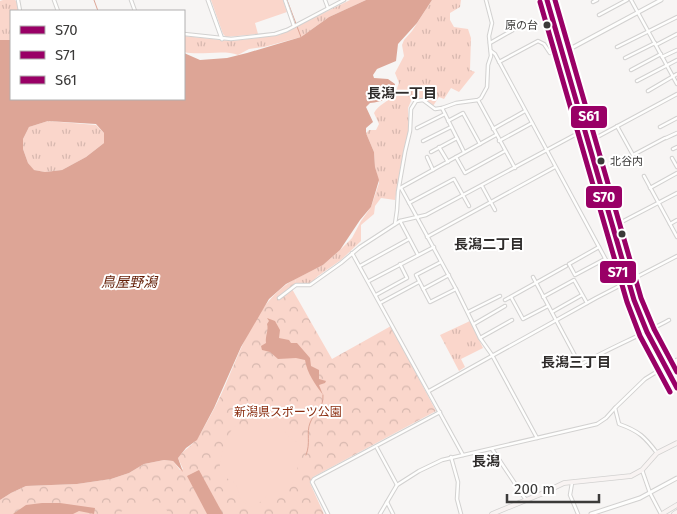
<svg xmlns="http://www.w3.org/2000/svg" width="677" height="514" font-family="'Fira Sans','Noto Sans JP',sans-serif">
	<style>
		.grass { fill: url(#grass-tufts) }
		.park { fill: url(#park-crowns) }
		.garden { fill: #fad6cb }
		.water { fill: #dda596; fill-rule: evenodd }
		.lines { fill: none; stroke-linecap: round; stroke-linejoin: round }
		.stream { stroke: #dda596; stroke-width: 1 }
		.minor-casing { stroke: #d2d1d0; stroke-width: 4.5 }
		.tertiary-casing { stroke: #d2d1d0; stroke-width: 5 }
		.secondary-casing { stroke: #d2d1d0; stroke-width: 5.5 }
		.minor { stroke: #fefefd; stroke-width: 2.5 }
		.tertiary { stroke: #fefefd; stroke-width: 3 }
		.secondary { stroke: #f8f3f2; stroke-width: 4 }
		.bus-1-casing { stroke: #fff; stroke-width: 9 }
		.bus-2-casing { stroke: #fff; stroke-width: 9 }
		.bus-3-casing { stroke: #fff; stroke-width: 9 }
		.bus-1 { stroke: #906; stroke-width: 5 }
		.bus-2 { stroke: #906; stroke-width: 5 }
		.bus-3 { stroke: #906; stroke-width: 5 }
		.bus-dot { fill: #3b3a39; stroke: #fff; stroke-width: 2 }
		.labels { text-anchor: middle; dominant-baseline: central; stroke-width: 4; stroke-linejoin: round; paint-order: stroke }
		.bus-label { font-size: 11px; fill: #3b3a39; stroke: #fff; text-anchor: end }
		.park-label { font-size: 12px; fill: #8a2d0f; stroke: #fff }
		.neighbourhood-label { font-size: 14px; font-weight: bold; fill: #2f2c2b; stroke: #fff }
		.water-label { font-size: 14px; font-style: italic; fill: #631d06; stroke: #fff }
		.line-badge { stroke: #fff; stroke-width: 2 }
		.badge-label { font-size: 14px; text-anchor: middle; font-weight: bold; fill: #fff }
	</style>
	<defs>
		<pattern id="grass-tufts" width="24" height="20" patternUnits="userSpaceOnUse" patternTransform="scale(1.25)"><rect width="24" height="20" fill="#fad6cb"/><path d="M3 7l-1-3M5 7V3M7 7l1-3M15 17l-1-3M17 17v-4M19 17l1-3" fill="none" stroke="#d7b8af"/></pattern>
		<pattern id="park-crowns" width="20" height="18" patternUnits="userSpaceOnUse" patternTransform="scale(1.25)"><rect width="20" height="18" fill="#fad6cb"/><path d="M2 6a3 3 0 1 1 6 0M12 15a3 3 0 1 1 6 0" fill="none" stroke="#d7b8af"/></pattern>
	</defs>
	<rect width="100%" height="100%" fill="#f7f5f4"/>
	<g class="grass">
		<path d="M3,0H15L18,3V11H11V40H0V1Z"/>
		<path d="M350,0H366L329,17L301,37L264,47L249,49L238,55C223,49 201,56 184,52V36L231,41L279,35Z"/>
		<path d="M432,0H461L460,7L450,13V20L454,27L468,29L471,38L470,70L475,72L459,92L451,88L444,99L439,97L433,106L422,99L416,98L411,101L408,108L409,130L404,150L395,200L381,198L375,206L374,214L361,225V241L341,260L318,276L311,283H296L295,279L323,265L340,250L352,238L361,221L371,207L379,183L375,167L374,152L366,133L369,130H376L379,124L374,113C378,105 388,102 394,94C397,91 397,87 399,83L395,73L404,56L402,45L404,40L412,31Z"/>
		<path d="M48,121L96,125L104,133V143L86,157L62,170L45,172L33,170L28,163L23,149V139L29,127Z"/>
		<path d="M470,321L483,348L461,359L465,367L459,371L440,335Z"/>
	</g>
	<path class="park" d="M295,279L297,286L292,289L332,359L391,326L436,411L313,477L310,483L324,514H0V500L11,493L26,486L77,484L111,479L129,473L144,464L164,460L173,461L180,470L183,469L178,458C183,450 192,446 197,439C203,430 209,418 214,409C237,366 249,305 295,279Z"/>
	<g class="garden">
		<path d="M211,0H283L287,12L255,23L258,34L226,37L223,34Z"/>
		<path d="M270,414L277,415C283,422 283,433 291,439C293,441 296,441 299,443L302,455L291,487L286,492L280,495L269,494L258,504L251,507C243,504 237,496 238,488L232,480C227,479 222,477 220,472C218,463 227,433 234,427C241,423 247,428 253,425C259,423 264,418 270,414Z"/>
		<path d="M149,496L152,501L162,505L170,514H117Z"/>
	</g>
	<g class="water">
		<path d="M366,0H432L417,23L398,44L396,61L377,69L373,75L374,78L388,79L395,84C394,98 382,102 370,103L366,107L373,122L366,128V133L374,152L375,167L379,180L371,207L360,220L340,250L323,265L286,284L269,299L241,347L214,408L197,440L186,448L178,458L183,472L173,461L164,460L144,464L129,473L111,479L77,484L26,486L11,493L0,500V40H11V99H184V53L200,60L227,58L247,53L301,37L329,17ZM48,121L96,124L104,133V143L86,157L62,170L45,172L34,170L28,163L23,149V139L29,127Z"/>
		<path d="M267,318L275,321L280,330L279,338L289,340L291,343H297L310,358L311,366L319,370V379L326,381L325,383L319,385L323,395C315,384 307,373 305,360L296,358L278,359L270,352L262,350L261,346L266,343C265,336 269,330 267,324L269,321Z"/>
		<path d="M199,470L223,514H207L187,476Z"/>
		<path d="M42,503H60L95,508L94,514L79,511L73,514H13L26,505Z"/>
	</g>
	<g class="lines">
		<g class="stream">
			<path d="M94,0L98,11"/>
			<path d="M287,0L301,37"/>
			<path d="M306,455C311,443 306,433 310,423C314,412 324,409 323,395"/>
		</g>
		<defs>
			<g id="minor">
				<path d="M18,0L20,11"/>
				<path d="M54,0L58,11"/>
				<path d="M131,0L135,11"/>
				<path d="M285,0L294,26"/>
				<path d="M325,0L328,8"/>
				<path d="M631,0L677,84"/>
				<path d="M593,2L597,0"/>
				<path d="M599,15L627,0"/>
				<path d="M184,34L231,39L275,34L287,30L344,0"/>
				<path d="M490,43L520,26"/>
				<path d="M656,45L677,34"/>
				<path d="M617,47L677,17"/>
				<path d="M491,51L495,54L620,286"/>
				<path d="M662,57L677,50"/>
				<path d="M625,58L655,43"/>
				<path d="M499,62L538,41L544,44L550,53L561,51"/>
				<path d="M631,70L661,54"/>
				<path d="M637,81L677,60"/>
				<path d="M648,91L677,74"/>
				<path d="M478,100L515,168"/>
				<path d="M442,108L464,152"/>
				<path d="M448,121L463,113L480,144"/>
				<path d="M617,126L633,155L665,138"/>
				<path d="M660,127L677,118"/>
				<path d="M417,128L445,114"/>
				<path d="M493,129L525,111"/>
				<path d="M666,138L677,133"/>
				<path d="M423,141L451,127"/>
				<path d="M499,141L532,123"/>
				<path d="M588,142L677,94"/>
				<path d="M439,147L448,162"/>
				<path d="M673,149L677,147"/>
				<path d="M431,152L457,138"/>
				<path d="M427,157L433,170"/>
				<path d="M456,157L465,173L505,151"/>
				<path d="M672,158L677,167"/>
				<path d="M644,176L677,237"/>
				<path d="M482,186L495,210"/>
				<path d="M400,188L496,135"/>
				<path d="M401,188L456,289L480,338L492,355L537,438"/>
				<path d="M650,188L677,173"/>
				<path d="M409,203L454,179L469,206"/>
				<path d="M400,221L418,255"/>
				<path d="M395,224L397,210L398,192L405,152L410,131L411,109L416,101L423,100L435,109L442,108L456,103L478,100L481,98L487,87L488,65L491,56L489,36L492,23L486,0"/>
				<path d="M670,224L677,220"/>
				<path d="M612,227L677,193"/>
				<path d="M427,237L555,167"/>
				<path d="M599,247L569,264L575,275L605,259"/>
				<path d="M352,253L463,455"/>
				<path d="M441,262L416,275L430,302L456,289"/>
				<path d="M360,266L409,239"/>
				<path d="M533,277L580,365C609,348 640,336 669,320"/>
				<path d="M369,281L434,247"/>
				<path d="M423,289L449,275"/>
				<path d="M376,295L407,278L400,264"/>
				<path d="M511,297L523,319L548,306"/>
				<path d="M543,297L574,280L587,303"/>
				<path d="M279,298L296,285H310L341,263L360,247L400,221L426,215L584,130"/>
				<path d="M505,300L566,266"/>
				<path d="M380,303L419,282"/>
				<path d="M468,312L500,296"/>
				<path d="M552,312L582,295"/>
				<path d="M474,324L505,306"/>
				<path d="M480,338L512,320"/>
				<path d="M429,391L596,298L677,256"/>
				<path d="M377,448L397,485"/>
				<path d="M492,449L526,500"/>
				<path d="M657,453C645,437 639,431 619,424L615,408L645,379L666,366"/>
				<path d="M451,457L458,482L457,499L461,514"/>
				<path d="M642,470L650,493L661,514"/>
				<path d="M572,483L570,495L578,514"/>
				<path d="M387,502L393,514"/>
				<path d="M328,514L312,482L314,479L440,412"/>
				<path d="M380,514L397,485L419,471L442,460L597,424L606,418L615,408"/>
			</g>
			<g id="tertiary">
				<path d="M208,0L222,39"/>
				<path d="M547,0L612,227L634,300L647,332L677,388"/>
				<path d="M561,51L568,50L661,0"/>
				<path d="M666,366L677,360"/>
				<path d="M591,514L640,498L677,478"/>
			</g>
			<g id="secondary">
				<path d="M492,514L541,494L564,483L631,476L642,470L657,453L677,443"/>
				<path d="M662,514L677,505"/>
				<path d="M674,514L677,512"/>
			</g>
		</defs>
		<use href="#minor" class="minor-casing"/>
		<use href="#tertiary" class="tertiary-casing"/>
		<use href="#secondary" class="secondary-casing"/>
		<use href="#minor" class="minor"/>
		<use href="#tertiary" class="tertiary"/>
		<use href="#secondary" class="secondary"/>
		<defs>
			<path id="bus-1" d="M547,0L634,300L647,332L677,388"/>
			<path id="bus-2" d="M540,2L627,302L640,336L670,392"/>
			<path id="bus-3" d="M555,0L641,298L654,329L677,372"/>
		</defs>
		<use href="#bus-1" class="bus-1-casing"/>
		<use href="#bus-2" class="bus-2-casing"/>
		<use href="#bus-3" class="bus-3-casing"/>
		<use href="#bus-1" class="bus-1"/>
		<use href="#bus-2" class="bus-2"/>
		<use href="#bus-3" class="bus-3"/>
	</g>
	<g class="bus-dot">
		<circle cx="547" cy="25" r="4.5"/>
		<circle cx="601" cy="161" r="4.5"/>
		<circle cx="622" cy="234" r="4.5"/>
	</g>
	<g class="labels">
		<g class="bus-label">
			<text x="538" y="25">原の台</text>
			<text x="610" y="161" text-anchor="start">北谷内</text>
		</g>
		<g class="park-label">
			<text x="288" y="412">新潟県スポーツ公園</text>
		</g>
		<g class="neighbourhood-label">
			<text x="402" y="93">長潟一丁目</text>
			<text x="489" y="244">長潟二丁目</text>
			<text x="576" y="362">長潟三丁目</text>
			<text x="486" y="461">長潟</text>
		</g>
		<g class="water-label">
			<text x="129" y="282">鳥屋野潟</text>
		</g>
	</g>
	<g class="line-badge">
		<rect x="570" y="105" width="38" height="24" rx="5" fill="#906"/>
		<rect x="585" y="185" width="38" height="24" rx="5" fill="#906"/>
		<rect x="599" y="260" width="38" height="24" rx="5" fill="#906"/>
	</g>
	<g class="badge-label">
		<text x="589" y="121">S61</text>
		<text x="604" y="202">S70</text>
		<text x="618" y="277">S71</text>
	</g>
	<rect x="10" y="10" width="175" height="90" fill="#ffffff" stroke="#b1b0b0"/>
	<rect x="20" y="26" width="25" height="8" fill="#990066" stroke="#b1b0b0"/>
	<text x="55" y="35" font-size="15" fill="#3b3a39">S70</text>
	<rect x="20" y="51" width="25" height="8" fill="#990066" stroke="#b1b0b0"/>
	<text x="55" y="60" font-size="15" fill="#3b3a39">S71</text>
	<rect x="20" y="76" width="25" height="8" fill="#990066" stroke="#b1b0b0"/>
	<text x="55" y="85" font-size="15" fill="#3b3a39">S61</text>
	<path d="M507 494v8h92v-8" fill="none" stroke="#3b3a39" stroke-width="2.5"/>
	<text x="514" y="494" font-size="15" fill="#3b3a39" stroke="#ffffff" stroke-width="4" paint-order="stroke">200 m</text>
</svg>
